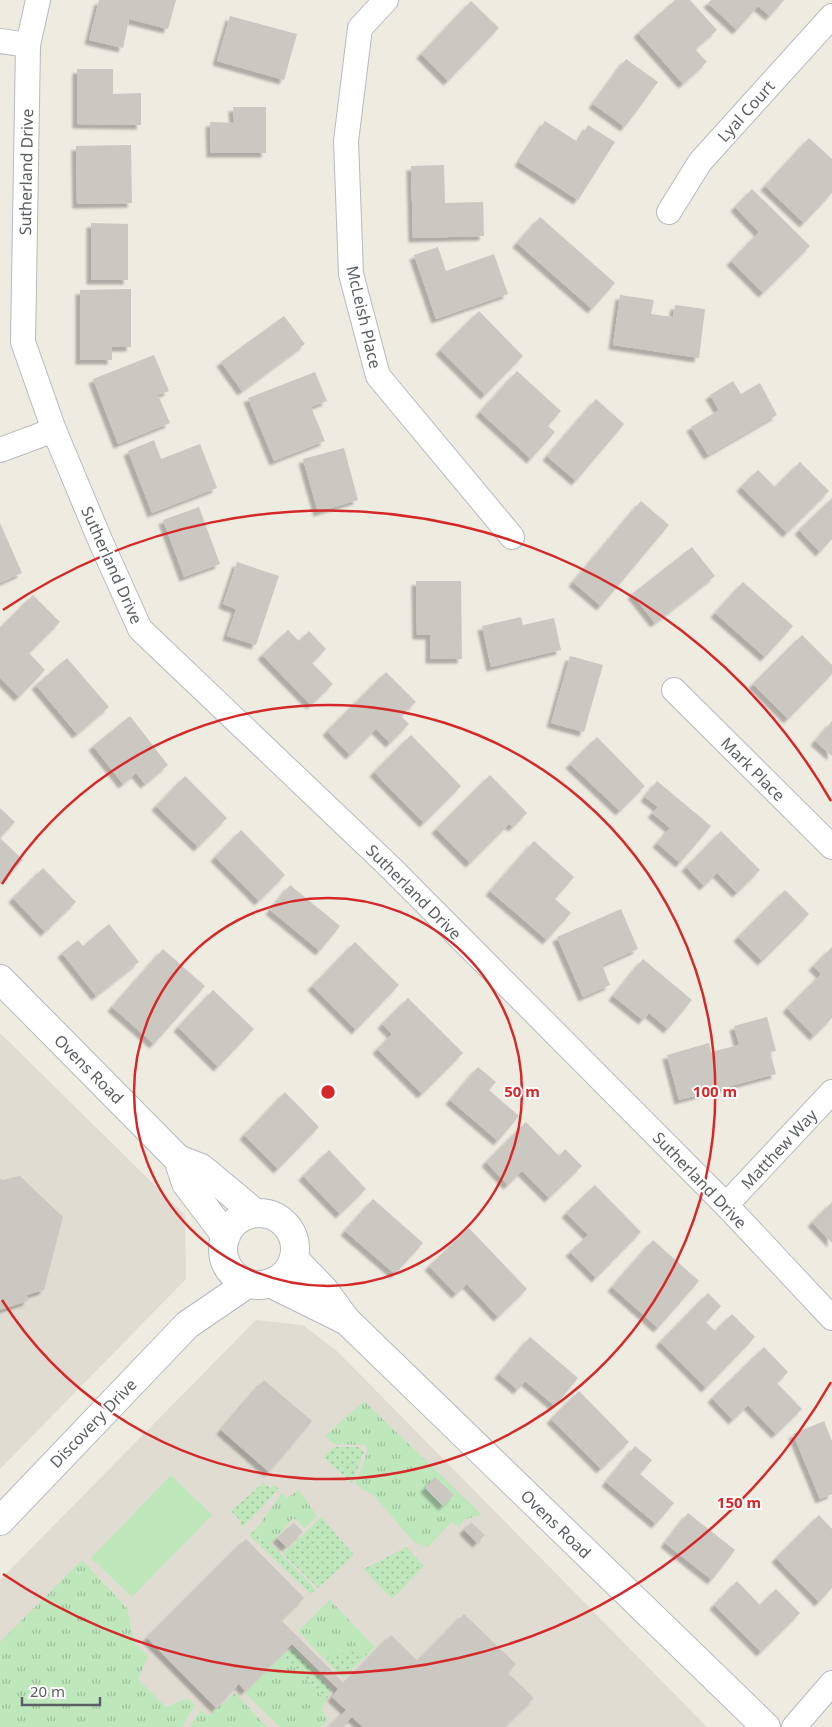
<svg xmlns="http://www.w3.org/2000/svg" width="832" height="1727" font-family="'Noto Sans',sans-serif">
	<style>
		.education { fill: #e0dcd2 }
		.grass { fill: url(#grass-tufts) }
		.park { fill: url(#park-dots) }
		.pitch { fill: #bee7bc }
		.building { fill: #cbc7c1; filter: url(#shadow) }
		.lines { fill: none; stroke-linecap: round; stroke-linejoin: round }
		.street-casing { stroke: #b7babf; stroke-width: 26 }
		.secondary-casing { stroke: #b5b9bf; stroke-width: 30 }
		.street { stroke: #fff; stroke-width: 24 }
		.secondary { stroke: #fff; stroke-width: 28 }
		.ring { fill: none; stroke: #d62828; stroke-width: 2.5 }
		.labels { text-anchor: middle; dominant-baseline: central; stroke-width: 4; stroke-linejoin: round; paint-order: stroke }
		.street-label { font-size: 16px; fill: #5a5f63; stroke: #fff }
		.centre { fill: #d62828; stroke: #fff; stroke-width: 2.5 }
		.ring-label { font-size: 15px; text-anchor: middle; font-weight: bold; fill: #d62828; stroke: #fff; stroke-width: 4; stroke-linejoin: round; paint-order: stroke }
	</style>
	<defs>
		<pattern id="grass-tufts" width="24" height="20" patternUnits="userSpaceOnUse" patternTransform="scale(1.25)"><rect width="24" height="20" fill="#bee7bc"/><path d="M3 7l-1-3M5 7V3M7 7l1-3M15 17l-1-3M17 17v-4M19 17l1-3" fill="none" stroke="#9dbe9c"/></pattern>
		<pattern id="park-dots" width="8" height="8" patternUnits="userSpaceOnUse" patternTransform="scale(1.25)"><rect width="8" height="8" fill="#bee7bc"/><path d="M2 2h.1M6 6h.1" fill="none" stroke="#9dbe9c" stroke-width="1.8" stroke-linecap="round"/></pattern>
		<filter id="shadow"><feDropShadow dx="-4.5" dy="4.5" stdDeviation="1" flood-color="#0004"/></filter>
	</defs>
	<rect width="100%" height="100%" fill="#eeebe1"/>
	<g class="education">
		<path d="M0,1033L185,1215L186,1279L0,1469Z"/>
		<path d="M256,1320L303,1325L338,1352L707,1727H0V1580Z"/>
	</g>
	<g class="grass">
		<path d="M364,1401L482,1515L465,1519L459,1527L451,1522L428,1547L414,1542L374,1496L355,1484L367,1453L366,1445L334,1444L325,1436Z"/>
		<path d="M299,1490L317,1516L305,1528L293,1518L270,1544L256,1529L282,1493L287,1498Z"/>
		<path d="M82,1560L127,1608L134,1643L148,1656L138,1679L166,1707L188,1698L195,1705L183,1725L184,1727H0V1642Z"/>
		<path d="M330,1600L375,1647L343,1678L298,1631Z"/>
		<path d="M283,1655L326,1700L322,1710L328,1720L321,1727H280L245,1693Z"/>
		<path d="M235,1693L267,1727H192L190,1725L201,1710L208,1716Z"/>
	</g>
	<g class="park">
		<path d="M334,1447H358L364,1452L352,1483L323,1457Z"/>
		<path d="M263,1483L270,1488L274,1485L279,1489L243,1527L240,1525L241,1522L231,1511Z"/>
		<path d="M321,1517L354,1555L318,1588L283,1554Z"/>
		<path d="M256,1529L317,1591L310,1593L249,1535Z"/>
		<path d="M406,1547L424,1566L392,1599L364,1569Z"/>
		<path d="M293,1648L332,1690L326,1700L283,1655Z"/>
		<path d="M351,1652L367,1655L343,1678L325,1659L335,1654Z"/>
	</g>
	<path class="pitch" d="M171,1475L212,1515L132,1597L91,1558Z"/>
	<g class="building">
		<path d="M99,0H176L168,29L129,19L123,48L89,40Z"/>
		<path d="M675,0H690L717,30L695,49L707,62L683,84L638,33Z"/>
		<path d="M711,0H784L770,16L758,6L737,30L708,3Z"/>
		<path d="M471,1L499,28L448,81L421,54Z"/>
		<path d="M230,16L297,34L284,80L217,61Z"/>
		<path d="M626,59L658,82L625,127L593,104Z"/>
		<path d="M77,69H113V94L141,93V125L77,124Z"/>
		<path d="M233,107H266V153H211L210,122L234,123Z"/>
		<path d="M545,121L578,142L588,125L615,142L578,200L519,162Z"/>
		<path d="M809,138L832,159V193L804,223L765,186Z"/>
		<path d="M131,145L132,203L77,204L76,146Z"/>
		<path d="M444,165L445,203L483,202L484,236L413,238L411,166Z"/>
		<path d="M752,189L810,246L763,293L731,261L759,232L735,207Z"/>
		<path d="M540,217L615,283L592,309L517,243Z"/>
		<path d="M91,223L128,224V280H91Z"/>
		<path d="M438,247L446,271L494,254L508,294L436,319L414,255Z"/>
		<path d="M131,289V347H112V360H80V290Z"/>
		<path d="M620,295L654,300L651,314L673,317L675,305L705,309L699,358L613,345Z"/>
		<path d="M479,311L523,356L485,395L440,350Z"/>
		<path d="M284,316L305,344L242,391L221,362Z"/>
		<path d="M154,355L169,391L158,395L170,423L118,444L93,379Z"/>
		<path d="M517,371L561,411L548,426L555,432L531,459L480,412Z"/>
		<path d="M315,372L327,401L311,407L325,441L274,461L248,398Z"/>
		<path d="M733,381L741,394L760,383L777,415L708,455L691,427L719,410L710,395Z"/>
		<path d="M596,399L624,424L576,481L547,456Z"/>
		<path d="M154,440L161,459L200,444L217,488L152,513L128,451Z"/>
		<path d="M344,448L358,500L318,512L303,459Z"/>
		<path d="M800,462L829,491L787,533L741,487L758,470L775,487Z"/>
		<path d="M832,498V539L820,552L799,530Z"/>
		<path d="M641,501L669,525L601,606L573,582Z"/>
		<path d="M199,507L220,564L184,577L163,520Z"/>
		<path d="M0,523L22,573L0,583Z"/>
		<path d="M692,547L715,576L655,623L632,594Z"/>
		<path d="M237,562L279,576L256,645L227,636L236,609L223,604Z"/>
		<path d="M416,581H461L462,659H430V635H417Z"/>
		<path d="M743,582L793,626L765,657L715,613Z"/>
		<path d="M33,595L60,622L29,653L45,670L19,697L0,678V628Z"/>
		<path d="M521,617L523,625L554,618L561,650L491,667L482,626Z"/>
		<path d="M288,630L299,641L309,631L326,649L312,663L333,684L311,705L262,655Z"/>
		<path d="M802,635L832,665V674L788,719L753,684Z"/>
		<path d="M570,656L603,665L584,732L551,723Z"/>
		<path d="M67,658L109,707L77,734L36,685Z"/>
		<path d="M386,672L416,702L401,716L409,724L390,743L376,729L350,755L327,731Z"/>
		<path d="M130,716L168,765L145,784L136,773L123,784L93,746Z"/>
		<path d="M832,721V756L815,741Z"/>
		<path d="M411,735L461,786L424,823L374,772Z"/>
		<path d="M597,737L645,786L620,811L570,764Z"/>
		<path d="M490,775L527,813L513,827L509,824L470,863L436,829Z"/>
		<path d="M185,776L227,818L198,847L156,806Z"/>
		<path d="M657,781L711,826L680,863L657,843L670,828L652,813L658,807L645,797Z"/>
		<path d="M0,808L15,822L0,838Z"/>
		<path d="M241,830L285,875L259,901L215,857Z"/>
		<path d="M721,831L760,870L737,893L717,873L704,886L686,867Z"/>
		<path d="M0,838L23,860L0,884Z"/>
		<path d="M534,841L574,877L555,899L571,913L547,940L490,891Z"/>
		<path d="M43,868L76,902L45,932L13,898Z"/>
		<path d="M290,885L340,926L320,951L270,910Z"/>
		<path d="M785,890L809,914L762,961L738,937Z"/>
		<path d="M621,909L638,949L602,965L610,985L583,997L557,937Z"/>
		<path d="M109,924L139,962L96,996L62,953L78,940L83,946Z"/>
		<path d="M355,942L399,985L356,1030L312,986Z"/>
		<path d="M832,947V1018L814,1036L787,1008L821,974L813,966Z"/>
		<path d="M163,949L205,986L154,1044L112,1007Z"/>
		<path d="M643,959L692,1000L668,1029L649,1013L643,1020L613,996Z"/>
		<path d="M213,990L254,1029L218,1067L178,1027Z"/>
		<path d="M408,998L463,1053L422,1094L377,1049L392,1034L382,1024Z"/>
		<path d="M767,1017L776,1051L770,1052L776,1074L679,1100L667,1055L709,1043L711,1052L739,1045L734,1026Z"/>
		<path d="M478,1067L496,1082L489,1090L519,1116L498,1141L450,1100Z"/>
		<path d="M285,1092L319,1127L278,1169L244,1135Z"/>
		<path d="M526,1122L559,1156L565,1149L582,1166L549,1198L522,1171L508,1185L486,1162Z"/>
		<path d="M329,1150L366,1189L340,1214L303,1176Z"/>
		<path d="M20,1176L63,1217L44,1290L27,1295L28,1301L0,1310V1178L2,1180Z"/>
		<path d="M595,1185L641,1232L596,1278L570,1252L588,1235L566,1213Z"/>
		<path d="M373,1199L423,1243L395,1274L345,1231Z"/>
		<path d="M832,1202V1243L812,1222Z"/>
		<path d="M469,1228L527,1289L498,1317L467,1284L456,1294L429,1266Z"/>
		<path d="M653,1240L699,1281L658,1328L612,1287Z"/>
		<path d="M708,1293L721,1306L706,1322L715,1331L732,1314L755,1337L706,1388L660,1342Z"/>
		<path d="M530,1337L578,1378L555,1406L525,1381L518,1390L499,1374Z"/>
		<path d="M764,1347L788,1372L777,1383L802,1409L776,1434L748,1405L733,1420L712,1398Z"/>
		<path d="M264,1380L312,1421L269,1472L221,1430Z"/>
		<path d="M579,1391L629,1442L601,1469L551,1419Z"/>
		<path d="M824,1421L832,1441V1494L820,1499L793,1434Z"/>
		<path d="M635,1446L652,1460L640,1474L674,1503L656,1524L606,1482Z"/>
		<path d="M435,1477L454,1495L443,1506L425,1488Z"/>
		<path d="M688,1513L735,1550L712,1580L665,1543Z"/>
		<path d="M819,1515L832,1529V1588L819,1602L776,1558Z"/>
		<path d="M471,1522L485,1535L477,1543L464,1530Z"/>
		<path d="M294,1523L303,1532L286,1547L277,1538Z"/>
		<path d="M246,1539L304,1598L281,1620L344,1683L391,1635L418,1661L464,1614L516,1664L508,1673L534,1698L504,1727H363L352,1717L342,1727H329L346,1710L332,1697L338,1689L292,1644L245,1691L239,1684L216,1708L147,1638Z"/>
		<path d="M737,1581L760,1605L776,1589L800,1613L761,1652L714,1605Z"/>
	</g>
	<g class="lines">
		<defs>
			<g id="street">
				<path d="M38,0L28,45L23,342L54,430L100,540L140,629L390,867L726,1205L832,1318"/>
				<path d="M386,0L360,28L346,141L351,274L378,376L512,537"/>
				<path d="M0,41L28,45"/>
				<path d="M669,212L700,162L832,16"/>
				<path d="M0,450L54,430"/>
				<path d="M674,690L832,847"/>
				<path d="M726,1205L832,1092"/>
				<path d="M794,1727L832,1683"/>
			</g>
			<g id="secondary">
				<path d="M0,979L178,1159L201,1168L255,1213"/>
				<path d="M178,1159L186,1183L226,1236"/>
				<circle cx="259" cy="1249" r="36"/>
				<path d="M295,1260L324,1290L346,1320L766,1727"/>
				<path d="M272,1284L343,1319"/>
				<path d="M0,1521L187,1325L247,1284"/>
			</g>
		</defs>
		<use href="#street" class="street-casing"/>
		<use href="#secondary" class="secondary-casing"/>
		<use href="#street" class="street"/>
		<use href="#secondary" class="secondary"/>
	</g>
	<g class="ring">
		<circle cx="328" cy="1092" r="194"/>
		<path d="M2 884A387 387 0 1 1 2 1300"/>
		<path d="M831 1382A581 581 0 0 1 3 1574M3 610A581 581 0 0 1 831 801"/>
	</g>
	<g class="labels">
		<g class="street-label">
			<text transform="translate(746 111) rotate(-48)">Lyal Court</text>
			<text transform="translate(26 172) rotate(-89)">Sutherland Drive</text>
			<text transform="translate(364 317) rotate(77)">McLeish Place</text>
			<text transform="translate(112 565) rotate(66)">Sutherland Drive</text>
			<text transform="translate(753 769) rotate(45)">Mark Place</text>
			<text transform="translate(414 892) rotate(45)">Sutherland Drive</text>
			<text transform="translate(89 1069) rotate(45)">Ovens Road</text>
			<text transform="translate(779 1149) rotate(-47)">Matthew Way</text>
			<text transform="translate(700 1180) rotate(46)">Sutherland Drive</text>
			<text transform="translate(93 1423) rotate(-46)">Discovery Drive</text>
			<text transform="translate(556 1524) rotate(44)">Ovens Road</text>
		</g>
	</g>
	<circle cx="328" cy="1092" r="8" class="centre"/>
	<g class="ring-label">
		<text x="522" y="1097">50 m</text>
		<text x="715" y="1097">100 m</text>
		<text x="739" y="1508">150 m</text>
	</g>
	<path d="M22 1697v8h78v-8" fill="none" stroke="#5a5f63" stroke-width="2.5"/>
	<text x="30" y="1697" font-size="15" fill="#5a5f63" stroke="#ffffff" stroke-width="4" paint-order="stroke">20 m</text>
</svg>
